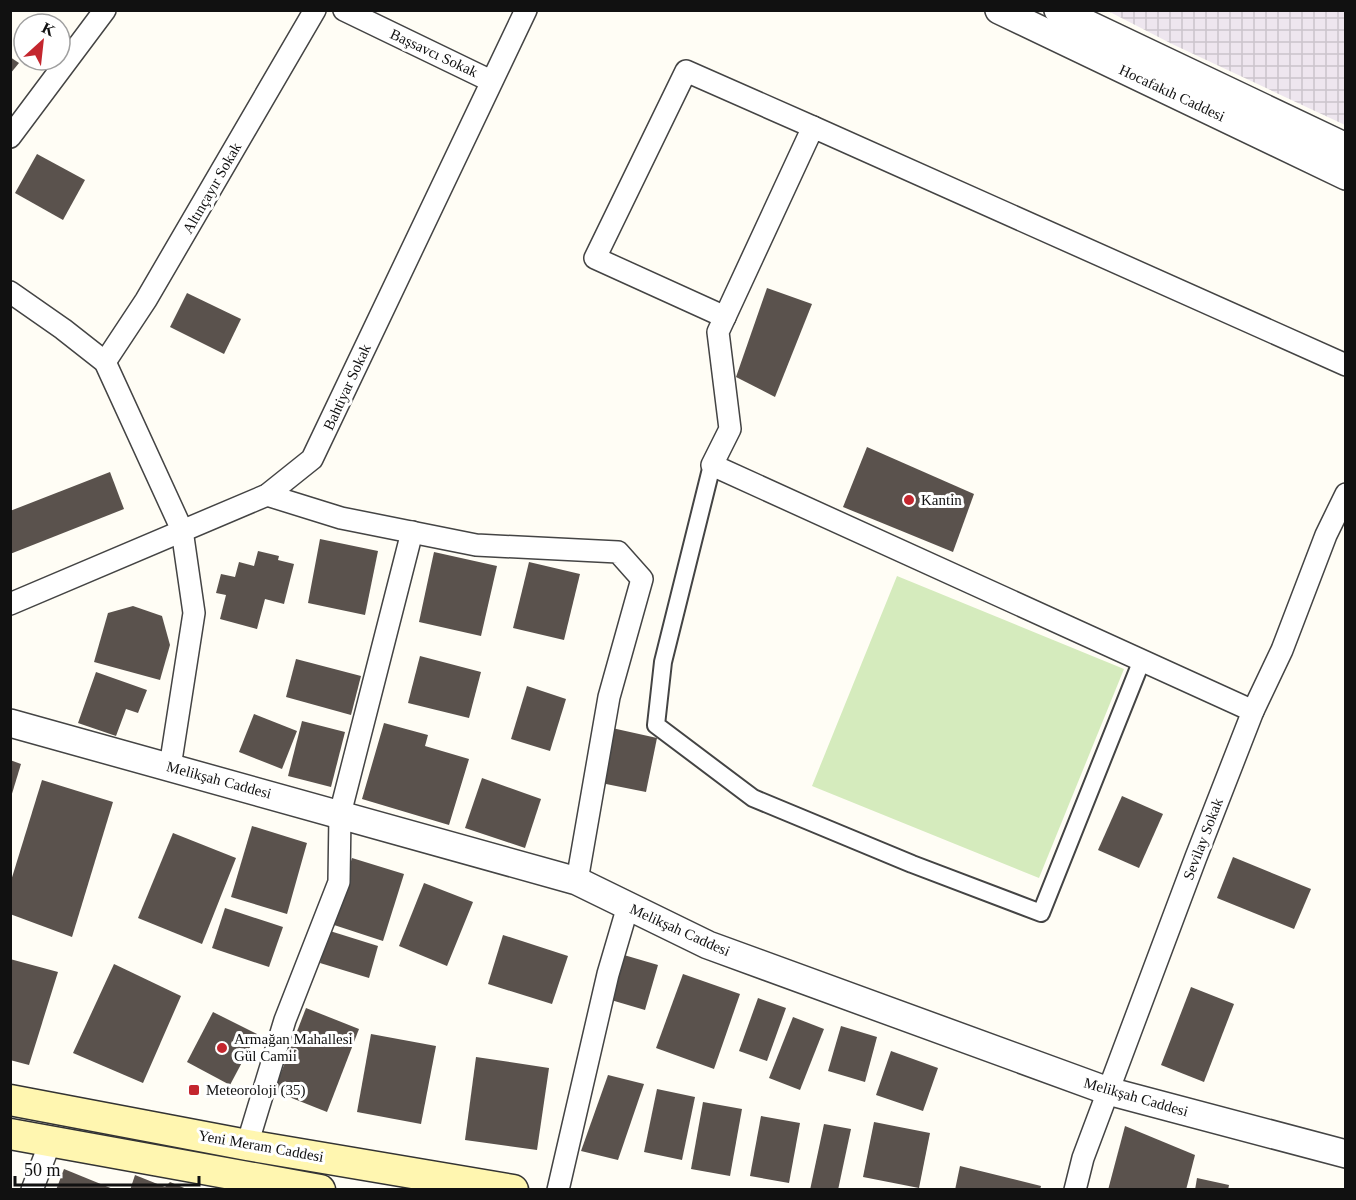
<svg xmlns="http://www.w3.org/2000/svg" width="1356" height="1200" font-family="'Times New Roman',serif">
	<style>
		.industrial { fill: url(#industrial-grid) }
		.park { fill: #d5ebbd }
		.building { fill: #5a524d }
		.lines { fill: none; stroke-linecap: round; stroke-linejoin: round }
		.pedestrian-casing { stroke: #444; stroke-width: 20 }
		.minor-casing { stroke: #444; stroke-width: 24 }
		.tertiary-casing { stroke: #444; stroke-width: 30 }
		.secondary-casing { stroke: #333; stroke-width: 33 }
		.pedestrian { stroke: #fff; stroke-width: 16 }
		.minor { stroke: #fff; stroke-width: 21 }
		.tertiary { stroke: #fff; stroke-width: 27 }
		.secondary { stroke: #fff6b0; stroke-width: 30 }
		.poi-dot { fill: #c4262e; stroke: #fff; stroke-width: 2 }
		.labels { text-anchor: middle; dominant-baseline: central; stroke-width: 6; stroke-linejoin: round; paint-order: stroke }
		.street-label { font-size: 15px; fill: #111; stroke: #fff }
		.poi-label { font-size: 15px; fill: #111; stroke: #fff; text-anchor: start }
	</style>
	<defs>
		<pattern id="industrial-grid" width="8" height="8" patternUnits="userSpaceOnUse" patternTransform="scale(1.5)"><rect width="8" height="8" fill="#eee6ef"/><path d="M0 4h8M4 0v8" fill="none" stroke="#cbc4cc"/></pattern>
	</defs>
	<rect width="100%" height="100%" fill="#fffdf5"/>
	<path class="industrial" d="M1108,11H1345V125L1172,44Z"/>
	<path class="park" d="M897,576L1124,669L1039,878L812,786Z"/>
	<g class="building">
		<path d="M10,57L19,63L10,74Z"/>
		<path d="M37,154L85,180L63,220L15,193Z"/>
		<path d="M767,288L812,304L775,397L736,377Z"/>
		<path d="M187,293L241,319L224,354L170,327Z"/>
		<path d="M867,447L974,494L953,552L843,507Z"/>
		<path d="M110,472L124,509L10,554V511Z"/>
		<path d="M320,539L378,551L365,615L308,603Z"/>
		<path d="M258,551L279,556L278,560L294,564L284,604L265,599L257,629L220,619L226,595L216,593L221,574L235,577L239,562L254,566Z"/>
		<path d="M434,552L497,566L481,636L419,622Z"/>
		<path d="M529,562L580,574L564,640L513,628Z"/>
		<path d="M133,606L162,616L170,645L160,680L94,662L108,613Z"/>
		<path d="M420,656L481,672L469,718L408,703Z"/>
		<path d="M296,659L361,676L351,715L286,697Z"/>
		<path d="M96,672L147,690L138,713L126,709L116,736L78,723Z"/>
		<path d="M527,686L566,699L550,751L511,739Z"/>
		<path d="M254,714L297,731L282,769L239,752Z"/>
		<path d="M302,721L345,732L331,787L288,776Z"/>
		<path d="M384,723L428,735L425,746L469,759L449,825L362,799Z"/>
		<path d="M612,728L657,738L646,792L601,783Z"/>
		<path d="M10,760L21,764L11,797H10Z"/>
		<path d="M482,778L541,799L525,848L465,828Z"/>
		<path d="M42,780L113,802L72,937L10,914V884Z"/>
		<path d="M1122,796L1163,814L1139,868L1098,850Z"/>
		<path d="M252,826L307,843L287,914L231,897Z"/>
		<path d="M173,833L236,858L202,944L138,918Z"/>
		<path d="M1233,857L1311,889L1294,929L1217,898Z"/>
		<path d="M352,858L404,874L383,941L331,924Z"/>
		<path d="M424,883L473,902L447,966L399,946Z"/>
		<path d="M225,908L283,927L269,967L212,948Z"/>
		<path d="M330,931L378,946L369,978L320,963Z"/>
		<path d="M503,935L568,956L552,1004L488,984Z"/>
		<path d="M624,955L658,965L645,1010L611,1000Z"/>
		<path d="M10,959L58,972L29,1065L10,1060Z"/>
		<path d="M114,964L181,996L143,1083L73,1053Z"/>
		<path d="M683,974L740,994L714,1069L656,1048Z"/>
		<path d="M1191,987L1234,1004L1204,1082L1161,1065Z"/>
		<path d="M758,998L786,1008L767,1061L739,1051Z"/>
		<path d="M306,1008L359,1029L327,1112L274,1091Z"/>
		<path d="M213,1012L257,1034L230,1085L187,1062Z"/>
		<path d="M793,1017L824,1029L800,1090L769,1078Z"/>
		<path d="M841,1026L877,1037L865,1082L828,1071Z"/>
		<path d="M371,1034L436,1046L421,1124L357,1112Z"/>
		<path d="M891,1051L938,1068L923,1111L876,1095Z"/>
		<path d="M476,1057L549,1068L537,1150L465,1140Z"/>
		<path d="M608,1075L644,1084L618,1160L581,1151Z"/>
		<path d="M657,1089L695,1097L682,1160L644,1152Z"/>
		<path d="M703,1102L742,1109L730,1176L691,1169Z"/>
		<path d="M761,1116L800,1123L789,1183L750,1176Z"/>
		<path d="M874,1122L930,1133L919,1188L863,1177Z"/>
		<path d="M824,1124L851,1129L838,1190H810Z"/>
		<path d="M1125,1126L1195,1155L1186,1190H1108Z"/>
		<path d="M960,1166L1041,1186L1040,1190H955Z"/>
		<path d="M64,1169L113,1189V1190H56Z"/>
		<path d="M135,1175L165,1187L170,1182L189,1190H130Z"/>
		<path d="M1197,1178L1229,1185L1228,1190H1195Z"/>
	</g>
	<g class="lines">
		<defs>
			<path id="pedestrian" d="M712,465L663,662L656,725L753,798L912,864L1041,913L1142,660"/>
			<g id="minor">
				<path d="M344,10L491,81"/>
				<path d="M10,137L105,10"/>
				<path d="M10,292L63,329L105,362L182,530L194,613L170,767"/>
				<path d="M725,317L595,258L686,71L813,127"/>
				<path d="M105,362L146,300L315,10"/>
				<path d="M267,495L341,518L476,545L618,552L642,579L609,697L577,881"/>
				<path d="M10,604L267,495L312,459L526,10"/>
				<path d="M1253,711L712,465L730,429L718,332L813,127L1346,365"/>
				<path d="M247,1145L285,1020L339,882L340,814L412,532"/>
				<path d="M32,1190L51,1140"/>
				<path d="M558,1190L608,974L628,906"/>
				<path d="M1075,1190L1083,1158L1196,857L1253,711L1282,650L1326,535L1346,494"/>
			</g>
			<g id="tertiary">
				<path d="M999,10L1346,176"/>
				<path d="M1058,10L1346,147"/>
				<path d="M10,723L577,881L708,945L1108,1091L1346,1154"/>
			</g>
			<g id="secondary">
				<path d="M10,1100L247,1145L513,1190"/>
				<path d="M10,1134L320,1190"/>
			</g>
		</defs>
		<use href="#pedestrian" class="pedestrian-casing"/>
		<use href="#minor" class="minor-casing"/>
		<use href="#tertiary" class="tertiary-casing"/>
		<use href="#secondary" class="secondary-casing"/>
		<use href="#pedestrian" class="pedestrian"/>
		<use href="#minor" class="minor"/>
		<use href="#tertiary" class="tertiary"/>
		<use href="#secondary" class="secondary"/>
	</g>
	<g class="poi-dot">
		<circle cx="909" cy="500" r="6"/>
		<circle cx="222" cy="1048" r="6"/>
		<rect x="188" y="1084" width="12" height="12" rx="3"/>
	</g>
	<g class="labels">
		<g class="street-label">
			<text transform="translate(434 53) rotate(25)">Başsavcı Sokak</text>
			<text transform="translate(1172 93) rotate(25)">Hocafakıh Caddesi</text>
			<text transform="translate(212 188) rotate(-60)">Altınçayır Sokak</text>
			<text transform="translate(347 387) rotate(-65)">Bahtiyar Sokak</text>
			<text transform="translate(219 780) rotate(15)">Melikşah Caddesi</text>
			<text transform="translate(1203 839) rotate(-69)">Sevilay Sokak</text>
			<text transform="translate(680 930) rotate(24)">Melikşah Caddesi</text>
			<text transform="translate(1136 1097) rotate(16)">Melikşah Caddesi</text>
			<text transform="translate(261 1146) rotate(10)">Yeni Meram Caddesi</text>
		</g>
		<g class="poi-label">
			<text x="921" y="500">Kantin</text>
			<text x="234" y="1039">Armağan Mahallesi<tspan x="234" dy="17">Gül Camii</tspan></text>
			<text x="206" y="1090">Meteoroloji (35)</text>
		</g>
	</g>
	<rect width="1356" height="1200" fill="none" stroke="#111111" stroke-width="24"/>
	<g transform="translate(42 42) rotate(27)"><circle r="28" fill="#ffffff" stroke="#a0a0a0" stroke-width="1.5"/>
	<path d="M0-4.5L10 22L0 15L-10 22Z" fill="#c4262e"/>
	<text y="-9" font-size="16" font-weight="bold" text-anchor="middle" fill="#111111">K</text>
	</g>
	<path d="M15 1176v9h184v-9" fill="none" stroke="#111111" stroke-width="3"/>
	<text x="24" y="1176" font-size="18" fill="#111111" stroke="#ffffff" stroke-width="4.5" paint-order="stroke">50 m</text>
</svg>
